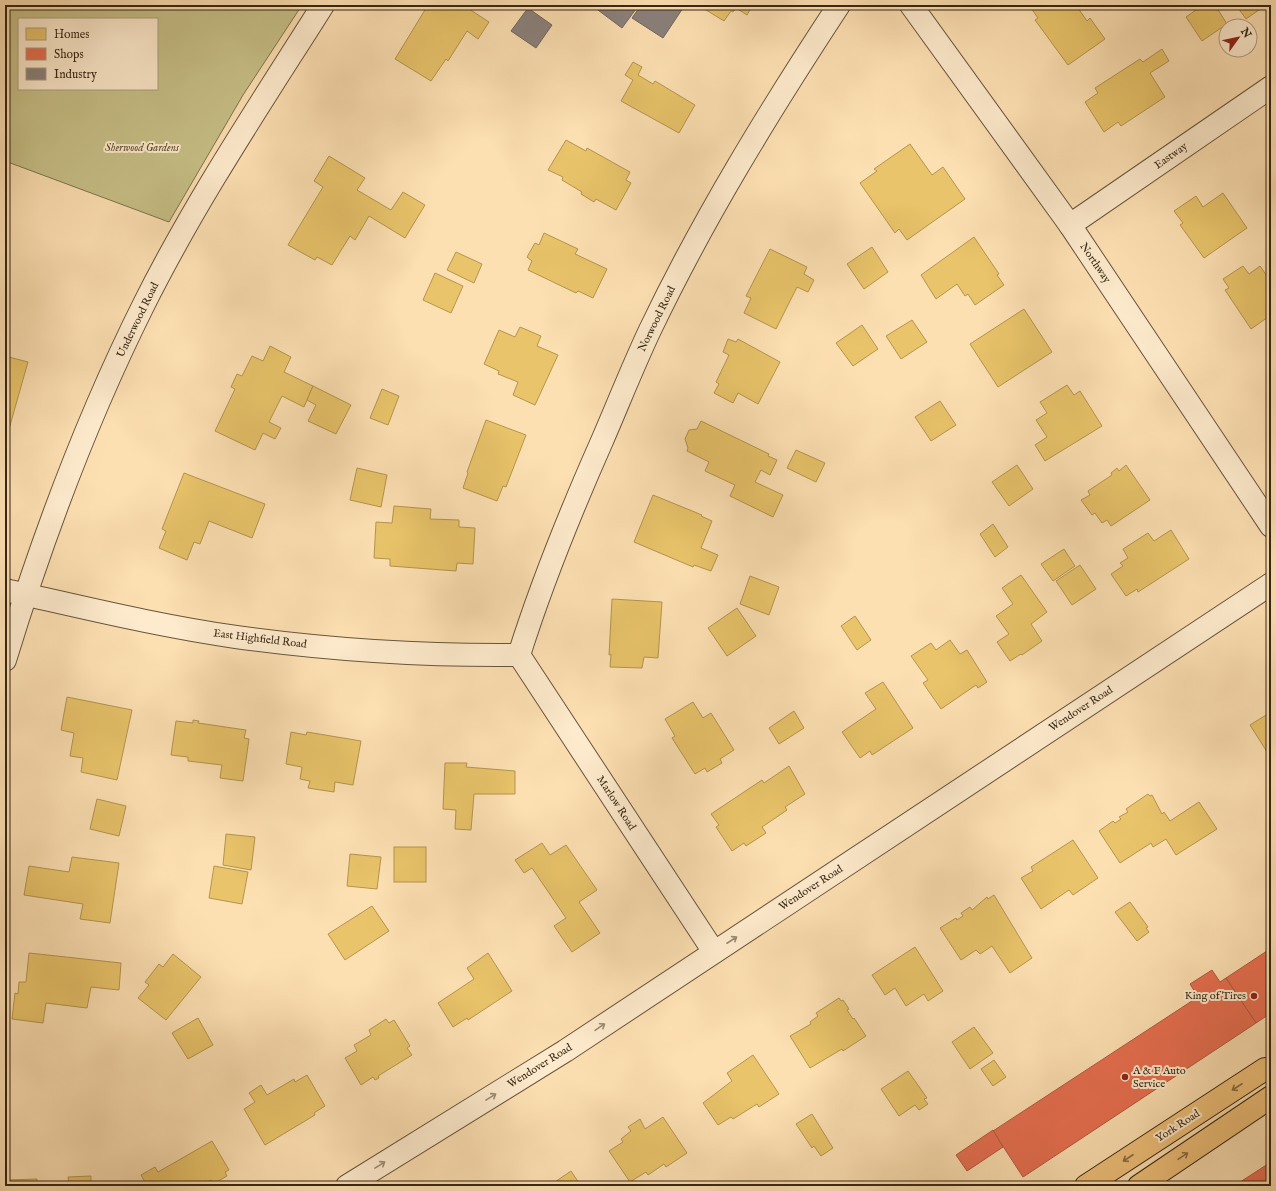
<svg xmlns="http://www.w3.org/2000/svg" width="1276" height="1191" font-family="'IM FELL English',serif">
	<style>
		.green { fill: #c7c087; stroke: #7e744e; fill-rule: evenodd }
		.homes { fill: #e9c46a; stroke: #b39550 }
		.shops { fill: #e76f51; stroke: #b2593f }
		.industry { fill: #8a817c; stroke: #71665d }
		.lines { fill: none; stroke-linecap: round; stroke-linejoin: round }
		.minor-casing { stroke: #68553c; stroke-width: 24 }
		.primary-casing { stroke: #362714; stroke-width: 24 }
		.minor { stroke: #feebcd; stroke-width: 22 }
		.primary { stroke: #eec079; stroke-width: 22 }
		.oneway { stroke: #9a8970 }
		.oneway2 { stroke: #896c41 }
		.poi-dot { fill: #8f2418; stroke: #feebcd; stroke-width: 1.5 }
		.labels { text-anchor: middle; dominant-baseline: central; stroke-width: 4; stroke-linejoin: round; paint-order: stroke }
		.park-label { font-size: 11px; font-style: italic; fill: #5a4d31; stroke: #feebcd }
		.street-label { font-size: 11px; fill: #362714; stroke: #feebcd }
		.poi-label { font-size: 11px; fill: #362714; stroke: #feebcd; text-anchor: end }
	</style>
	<rect width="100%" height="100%" fill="#fde0b2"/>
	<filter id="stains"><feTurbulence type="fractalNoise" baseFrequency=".005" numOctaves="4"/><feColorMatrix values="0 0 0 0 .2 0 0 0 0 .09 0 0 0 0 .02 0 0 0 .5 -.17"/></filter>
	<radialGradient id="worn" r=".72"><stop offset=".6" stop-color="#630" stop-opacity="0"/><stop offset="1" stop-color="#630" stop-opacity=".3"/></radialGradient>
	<path class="green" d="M5,5H302L243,95L169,222L5,161ZM19,19H157V89H19Z"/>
	<g class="homes">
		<path d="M428,5H463L489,22L478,39L467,31L448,61L446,59L431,81L395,59Z"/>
		<path d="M698,5H753L747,15L736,8L733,12L731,11L724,21Z"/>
		<path d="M1035,5H1076L1087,21L1090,18L1105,39L1068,65L1035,20L1038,18L1031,8Z"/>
		<path d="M1203,5H1215L1227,24L1202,41L1186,17Z"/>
		<path d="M1236,5H1266L1246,19Z"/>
		<path d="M1162,49L1169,61L1150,73L1165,97L1121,126L1118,122L1104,132L1085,102L1098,93L1095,88L1140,59L1143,62Z"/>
		<path d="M633,62L642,67L638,75L653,84L655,81L695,105L679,133L621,101L633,80L625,75Z"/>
		<path d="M566,140L586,151L587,148L630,172L626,180L631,183L616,210L596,199L594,202L581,194L582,192L562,180L563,177L548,170Z"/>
		<path d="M910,144L932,175L943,167L965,199L907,240L899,229L895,233L860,183L877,171L874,169Z"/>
		<path d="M329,156L365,178L357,190L391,210L403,192L425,205L405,238L369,216L355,240L350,236L332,265L317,257L315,260L288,245L323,187L314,181Z"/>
		<path d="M1223,193L1247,228L1204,258L1180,225L1183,223L1174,211L1196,196L1203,207Z"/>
		<path d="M544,233L578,249L575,254L607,269L593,298L578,291L576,293L528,270L532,261L527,257L535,243L539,245Z"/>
		<path d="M974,237L999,274L997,275L1004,285L975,305L968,294L965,296L957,284L936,299L921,275Z"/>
		<path d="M872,247L888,272L864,289L847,264Z"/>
		<path d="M770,249L807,267L804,274L814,280L808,292L797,287L776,329L744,313L751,298L746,296Z"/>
		<path d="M456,252L482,264L474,283L447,270Z"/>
		<path d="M1243,266L1249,274L1260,266L1271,282V315L1251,329L1225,290L1229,288L1223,279Z"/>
		<path d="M435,273L463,286L451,313L423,300Z"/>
		<path d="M1024,309L1052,352L998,387L970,344Z"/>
		<path d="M912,320L927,342L901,359L886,336Z"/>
		<path d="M862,325L878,349L853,366L836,343Z"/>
		<path d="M520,327L541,336L537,346L558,355L535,405L513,395L518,382L498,374L499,371L484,364L499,330L515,337Z"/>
		<path d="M728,339L736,342L738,339L780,362L758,404L738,393L733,403L714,393L719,384L716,382L729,355L723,352Z"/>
		<path d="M270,346L291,357L284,372L313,386L304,407L282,396L269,422L281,428L275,439L263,433L255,450L215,431L235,389L231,387L237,374L242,376L252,356L263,361Z"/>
		<path d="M5,356L28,362L5,443Z"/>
		<path d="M1067,385L1074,395L1080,391L1102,426L1045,461L1035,445L1047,437L1036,420L1047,413L1040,402Z"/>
		<path d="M313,386L351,405L336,434L308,421L316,405L307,400Z"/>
		<path d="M382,389L399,396L388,425L370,418Z"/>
		<path d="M940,401L956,425L931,441L915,417Z"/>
		<path d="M486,420L526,435L506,487L503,486L497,501L463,488L468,473L467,472Z"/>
		<path d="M701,421L769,454L768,456L777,460L770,475L761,470L755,482L783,495L773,517L730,496L735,485L705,471L709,462L687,451L688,448L685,439L689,430L697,429Z"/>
		<path d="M796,450L825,463L816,482L787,468Z"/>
		<path d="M1017,465L1033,489L1009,506L992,482Z"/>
		<path d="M1126,465L1150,500L1111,526L1107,520L1102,523L1095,513L1092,515L1081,500L1090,495L1088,491L1112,475L1111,473L1117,468L1119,471Z"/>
		<path d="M357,468L387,475L381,507L350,500Z"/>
		<path d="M184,473L265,504L252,538L209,521L200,544L194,542L187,560L159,548L166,531L162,529Z"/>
		<path d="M653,495L702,515L701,516L712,521L701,548L718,555L711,571L694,565L693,567L634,542Z"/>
		<path d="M394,506L431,509L430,519L459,520V527L475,528L473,564L457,563L456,571L390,566V559L374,558L376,522L392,523Z"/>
		<path d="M993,524L1008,547L995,557L980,534Z"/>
		<path d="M1171,530L1189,559L1138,592L1137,589L1126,596L1111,574L1123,566L1120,563L1128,558L1123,549L1148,533L1154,541Z"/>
		<path d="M1064,549L1075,566L1053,581L1041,564Z"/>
		<path d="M1080,565L1096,589L1072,605L1056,581Z"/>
		<path d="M1021,575L1047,612L1031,624L1042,641L1022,655L1021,654L1010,661L997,642L1009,634L996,616L1013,604L1002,588Z"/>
		<path d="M750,576L779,587L769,615L740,604Z"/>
		<path d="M612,599L662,602L658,658L644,657L642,668L610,667L611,654L609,655Z"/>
		<path d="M737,608L756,636L727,656L708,628Z"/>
		<path d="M855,616L871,640L857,650L841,626Z"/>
		<path d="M950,640L960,654L967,650L987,682L978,688L976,685L941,709L923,683L928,680L911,656L931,643L936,650Z"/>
		<path d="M883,682L913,728L872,755L870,751L860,758L842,732L876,709L865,693Z"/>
		<path d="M67,697L132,710L117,780L81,772L83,758L70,756L74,733L61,730Z"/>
		<path d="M693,702L703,718L711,713L734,750L720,759L722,763L707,772L705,768L695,774L672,738L675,736L665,719Z"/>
		<path d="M794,711L804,728L779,744L769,728Z"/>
		<path d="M1271,712V753L1269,755L1250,725Z"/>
		<path d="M193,720L199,721L198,723L246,730L244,738L249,739L243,781L220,778L222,765L188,761V757L171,755L176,721L193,723Z"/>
		<path d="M291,732L306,735L307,732L361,741L353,785L335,782L334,792L308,788L310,781L300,779L302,767L286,764Z"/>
		<path d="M445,763H467L466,767L515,771V794H474L471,830L455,829L456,810L443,809Z"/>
		<path d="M789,766L805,794L785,807L787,810L762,827L766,833L746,846L744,843L732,851L716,827L719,825L711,814L762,780L764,783Z"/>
		<path d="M1148,794L1150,796L1152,795L1162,814L1164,812L1170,821L1199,802L1217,829L1176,855L1166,839L1153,847L1151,843L1120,863L1099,831L1113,821L1115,823L1121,819L1119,817L1128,812L1126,809Z"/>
		<path d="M97,799L126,806L119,836L90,829Z"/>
		<path d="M226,834L255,837L251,870L223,865Z"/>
		<path d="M1073,840L1098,878L1073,895L1069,890L1041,909L1021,878L1033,871L1031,867Z"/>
		<path d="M542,843L550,855L566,845L597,890L579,902L600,933L572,952L554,926L566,918L532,868L524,873L515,860Z"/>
		<rect x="394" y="847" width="32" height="35"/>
		<path d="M350,854L381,857L377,889L347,886Z"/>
		<path d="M72,857L119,863L110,923L80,919L83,904L24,895L29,866L69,872Z"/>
		<path d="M214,866L248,872L242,904L209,898Z"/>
		<path d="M994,895L1032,958L1010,973L992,946L980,954L976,950L961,960L940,928L956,918L957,920L963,916L961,913L970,907L972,910L987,897L988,899Z"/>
		<path d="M1130,902L1148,927L1146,928L1149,932L1137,941L1115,912Z"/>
		<path d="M372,906L389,931L345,960L328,934Z"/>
		<path d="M915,947L943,991L928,1001L924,994L906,1006L895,988L885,995L872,975Z"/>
		<path d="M29,953L121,963L119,990L91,987L87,1008L46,1003L43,1023L12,1019L15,993L18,994L19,982H26Z"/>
		<path d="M488,953L512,991L468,1020L467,1018L453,1027L438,1003L474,979L467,968Z"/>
		<path d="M173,954L201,977L166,1020L138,998L149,985L145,982L159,964L163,967Z"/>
		<path d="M839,998L841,1001L843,1000L849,1009L847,1010L853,1019L854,1018L866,1036L843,1051L842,1049L810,1068L790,1036L811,1024L810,1022L818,1016L816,1013Z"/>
		<path d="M198,1018L213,1045L188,1059L172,1033Z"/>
		<path d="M386,1019L389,1023L394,1020L410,1046L407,1048L412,1055L378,1076L379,1078L375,1080L373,1077L361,1085L345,1058L357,1051L354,1045L371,1035L369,1030Z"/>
		<path d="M974,1027L993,1053L970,1069L952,1042Z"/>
		<path d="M753,1055L779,1094L759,1107L757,1104L733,1119L731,1117L718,1125L703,1103L732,1081L727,1073Z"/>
		<path d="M994,1060L1006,1077L993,1086L981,1069Z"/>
		<path d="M908,1071L927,1098L924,1099L928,1104L919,1110L915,1105L899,1116L881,1089Z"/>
		<path d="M307,1075L325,1106L314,1113L315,1115L265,1145L244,1109L255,1102L249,1093L261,1085L267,1095L294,1079L295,1082Z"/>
		<path d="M812,1114L833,1148L821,1156L814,1146L812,1148L796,1124Z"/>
		<path d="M663,1117L687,1153L666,1167L664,1164L648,1175L646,1172L630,1182L609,1151L623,1142L621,1139L631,1131L628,1127L640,1119L645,1129Z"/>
		<path d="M212,1141L229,1170L225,1172L227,1176L213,1184L211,1180L200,1186H147L141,1175L155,1167L158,1172Z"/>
		<path d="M571,1171L581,1186H549Z"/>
		<path d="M91,1176V1186H69L68,1177Z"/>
		<path d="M37,1179V1186H7L6,1180Z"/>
	</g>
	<g class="shops">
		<path d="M1270,949L1271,1013L1256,1023L1226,978Z"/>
		<path d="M1212,970L1220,982L1226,978L1256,1023L1023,1177L993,1131L1198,997L1190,984Z"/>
		<path d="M993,1130L1003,1147L967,1171L956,1155Z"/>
		<path d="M1271,1162V1186H1234Z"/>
	</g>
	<g class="industry">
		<path d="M602,5H639L622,28L598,10Z"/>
		<path d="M641,5H679L683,8L663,38L632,18Z"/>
		<path d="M528,8L552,25L536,48L511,31Z"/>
	</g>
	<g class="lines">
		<defs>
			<g id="minor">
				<path d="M911,5L1070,225L1271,526"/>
				<path d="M1070,225L1271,87"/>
				<path d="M5,590C82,607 158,626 236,637C330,650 424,656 519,655"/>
				<path d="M519,655C542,582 571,511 602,441C618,404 633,366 650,330C704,217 770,110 839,5"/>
				<path d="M519,655L714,952"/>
				<path d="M5,660C42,539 87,418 144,304C196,200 261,103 323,5"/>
				<path d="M347,1186L565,1051L1271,584"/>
			</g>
			<g id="primary">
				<path d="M1086,1186L1265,1069H1271"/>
				<path d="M1139,1186L1271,1097"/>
			</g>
		</defs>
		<use href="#minor" class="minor-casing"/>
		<use href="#primary" class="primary-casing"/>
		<use href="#minor" class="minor"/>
		<use href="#primary" class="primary"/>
	</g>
	<defs><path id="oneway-shaft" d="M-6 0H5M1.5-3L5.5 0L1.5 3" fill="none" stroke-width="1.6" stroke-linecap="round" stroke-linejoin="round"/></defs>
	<g class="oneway">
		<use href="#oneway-shaft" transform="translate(732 940) rotate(-33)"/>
		<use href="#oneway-shaft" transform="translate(600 1027) rotate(-34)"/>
		<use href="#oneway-shaft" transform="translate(491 1097) rotate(-32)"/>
		<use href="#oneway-shaft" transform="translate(380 1165) rotate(-32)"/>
	</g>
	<g class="oneway2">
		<use href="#oneway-shaft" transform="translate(1237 1087) rotate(147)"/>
		<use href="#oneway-shaft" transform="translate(1183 1156) rotate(-34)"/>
		<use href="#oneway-shaft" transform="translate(1128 1158) rotate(147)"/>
	</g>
	<g class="poi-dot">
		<circle cx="1254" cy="996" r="4"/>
		<circle cx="1125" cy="1077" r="4"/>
	</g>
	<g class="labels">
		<g class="park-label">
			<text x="142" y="148">Sherwood Gardens</text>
		</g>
		<g class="street-label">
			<text transform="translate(1171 156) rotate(-35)">Eastway</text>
			<text transform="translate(1095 263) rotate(56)">Northway</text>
			<text transform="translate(657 319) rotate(-64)">Norwood Road</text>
			<text transform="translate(138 320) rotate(-64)">Underwood Road</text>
			<text transform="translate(260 639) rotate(7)">East Highfield Road</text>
			<text transform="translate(1081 709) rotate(-33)">Wendover Road</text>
			<text transform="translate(616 803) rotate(57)">Marlow Road</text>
			<text transform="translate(811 888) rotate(-33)">Wendover Road</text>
			<text transform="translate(540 1066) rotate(-32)">Wendover Road</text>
			<text transform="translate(1178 1126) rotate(-33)">York Road</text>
		</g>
		<g class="poi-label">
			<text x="1246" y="996">King of Tires</text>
			<text x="1133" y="1071" text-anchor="start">A &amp; F Auto<tspan x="1133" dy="13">Service</tspan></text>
		</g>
	</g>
	<rect width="1276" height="1191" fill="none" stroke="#fde0b2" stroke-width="20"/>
	<rect x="6" y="6" width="1264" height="1179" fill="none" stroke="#362714" stroke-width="2"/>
	<rect x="10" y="10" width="1256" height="1171" fill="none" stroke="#362714"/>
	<rect x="18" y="18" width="140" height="72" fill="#feebcd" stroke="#ae9d83"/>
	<rect x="26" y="28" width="20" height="12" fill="#e9c46a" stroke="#ae9d83"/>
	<text x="54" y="38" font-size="12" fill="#362714">Homes</text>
	<rect x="26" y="48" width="20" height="12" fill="#e76f51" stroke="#ae9d83"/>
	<text x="54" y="58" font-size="12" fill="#362714">Shops</text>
	<rect x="26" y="68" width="20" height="12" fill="#8a817c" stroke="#ae9d83"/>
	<text x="54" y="78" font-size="12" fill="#362714">Industry</text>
	<g transform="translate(1238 38) rotate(57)"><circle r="19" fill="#feebcd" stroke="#ae9d83"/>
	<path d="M0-3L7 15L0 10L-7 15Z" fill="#8f2418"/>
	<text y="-6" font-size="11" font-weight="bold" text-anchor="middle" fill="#362714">N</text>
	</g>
	<rect width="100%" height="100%" filter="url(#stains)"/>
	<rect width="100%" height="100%" fill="url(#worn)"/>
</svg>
